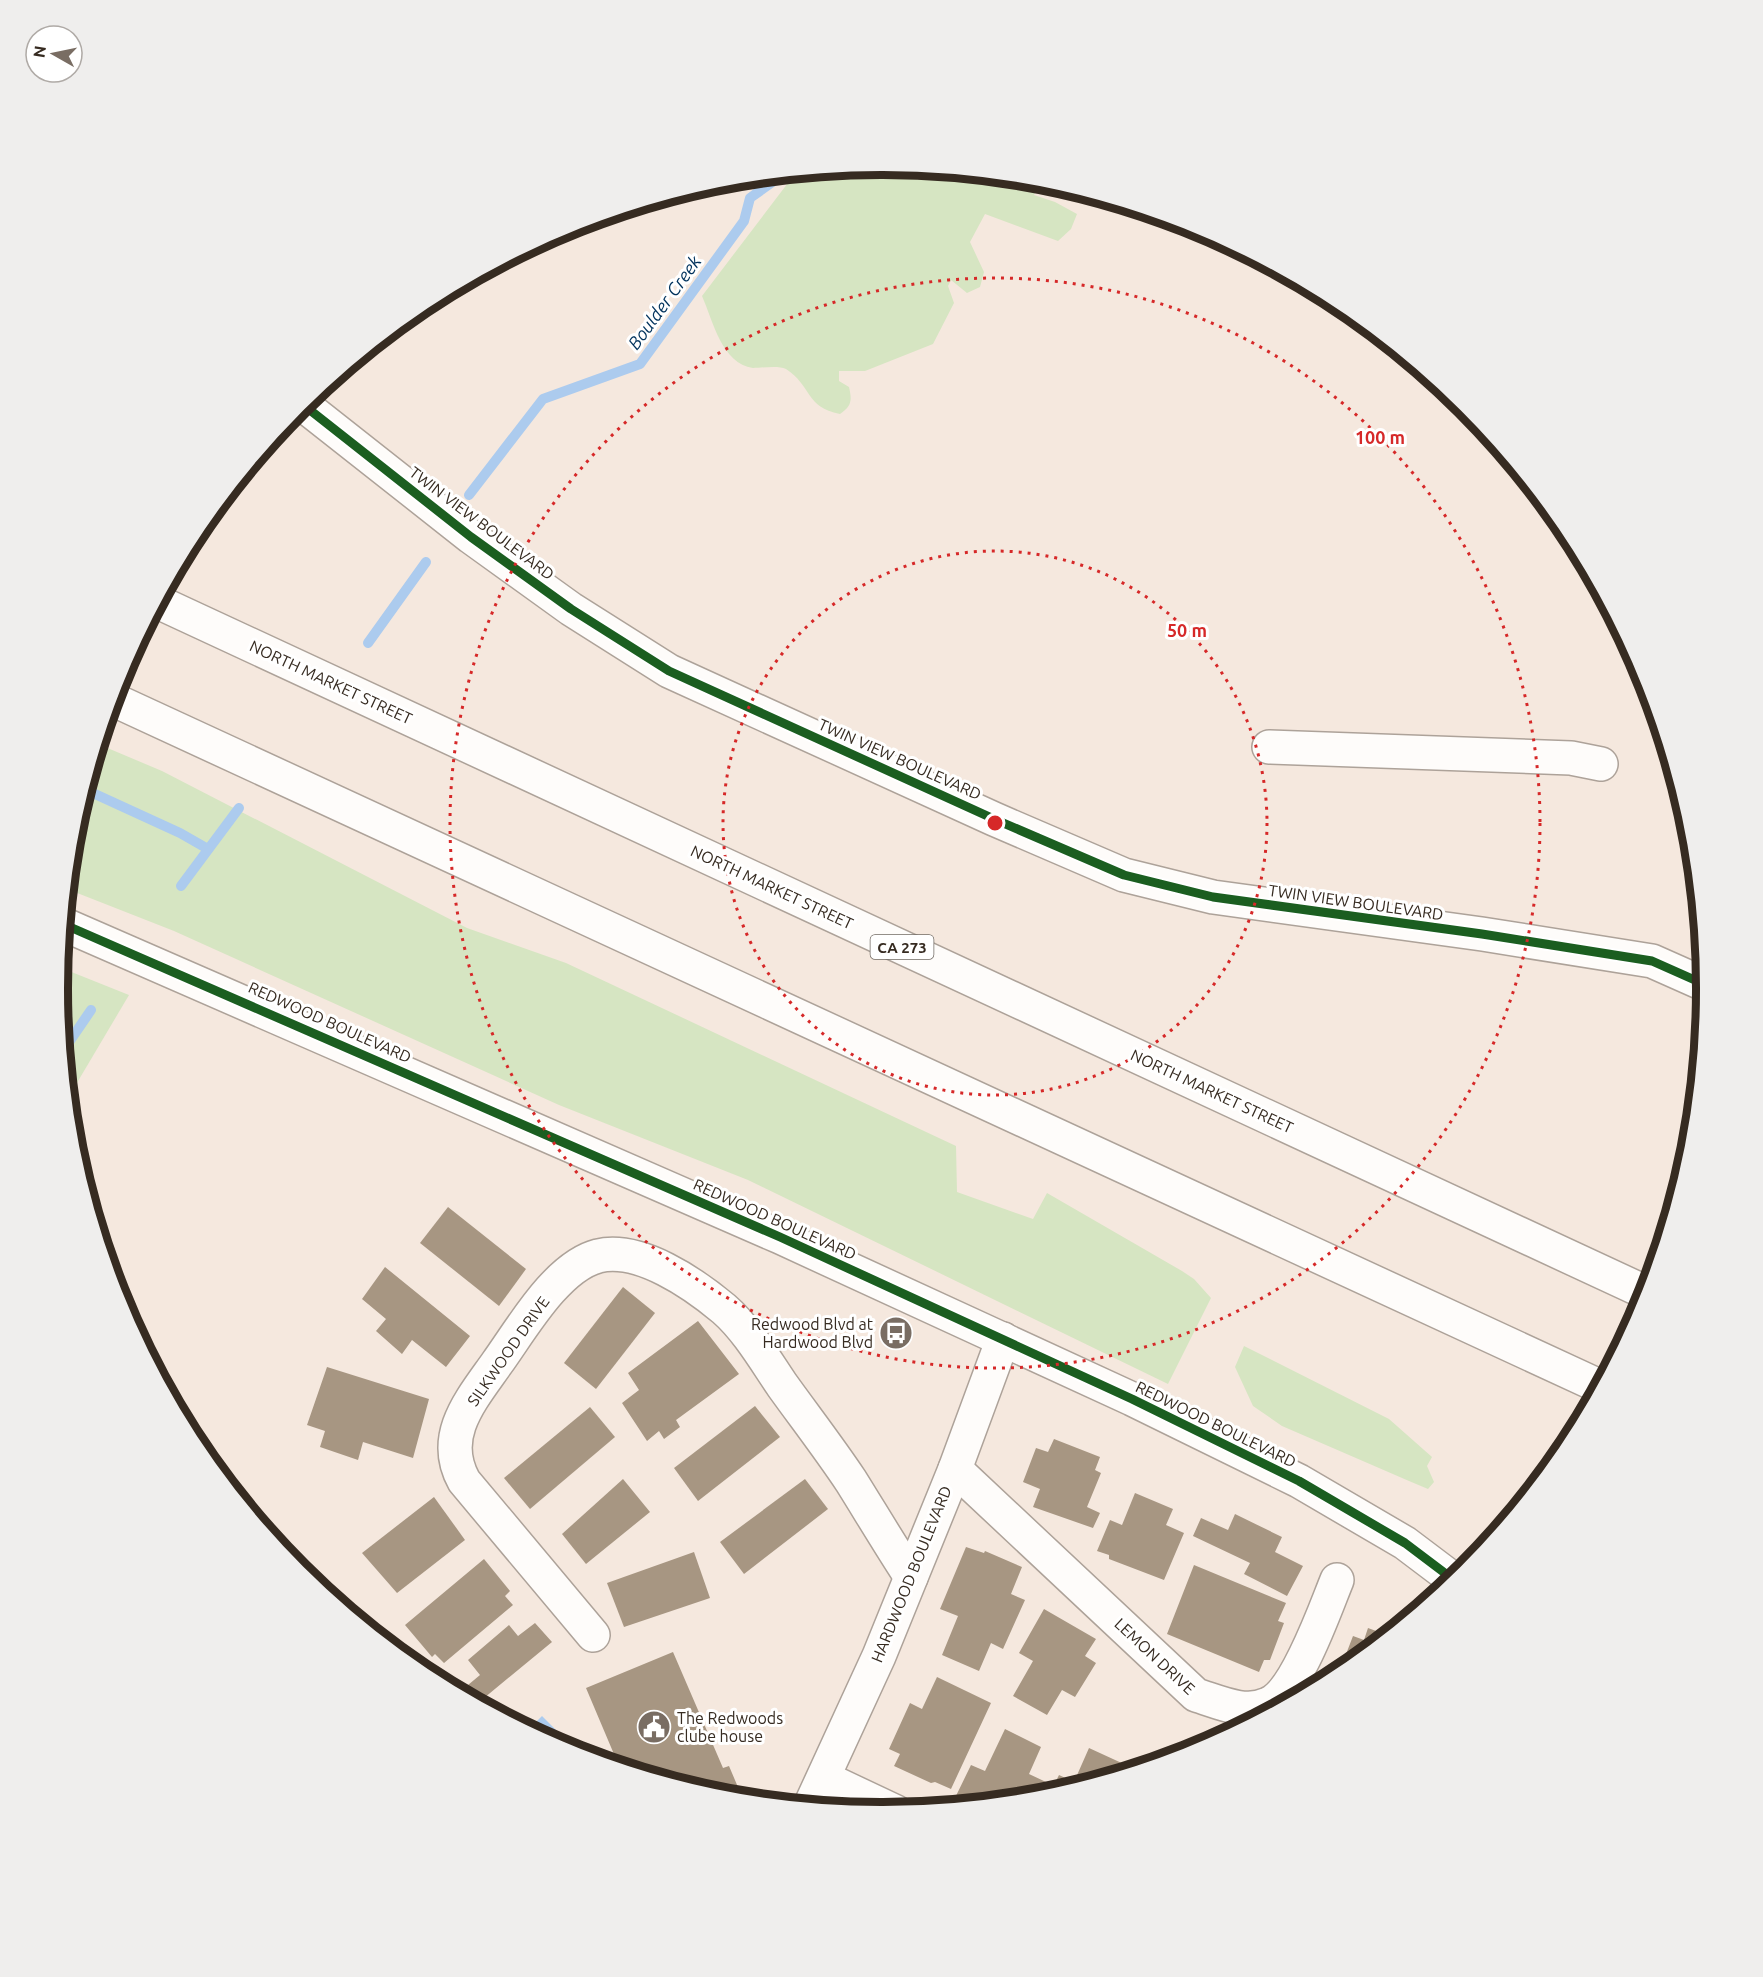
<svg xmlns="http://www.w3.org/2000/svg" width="1763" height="1977" font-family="Ubuntu,sans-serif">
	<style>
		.green { fill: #d6e5c2 }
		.water { fill: #accbee }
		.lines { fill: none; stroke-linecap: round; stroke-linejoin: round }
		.stream { stroke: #accbee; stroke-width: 10 }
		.building { fill: #a79682 }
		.minor-casing { stroke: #ada299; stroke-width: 36 }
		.major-casing { stroke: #ada299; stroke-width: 36 }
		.minor { stroke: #fefcfa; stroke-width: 33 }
		.major { stroke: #fefcfa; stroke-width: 33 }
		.cycleway-casing { stroke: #fff; stroke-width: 13 }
		.cycleway { stroke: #1b5e20; stroke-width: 9 }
		.ring { fill: none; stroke: #d62828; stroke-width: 3; stroke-dasharray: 3 6 }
		.labels { text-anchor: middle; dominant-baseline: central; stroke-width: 6; stroke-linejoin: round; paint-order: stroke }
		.shield { fill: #fff; stroke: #726b64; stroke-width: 1.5 }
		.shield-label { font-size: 15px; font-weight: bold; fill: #362b21 }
		.street-label { font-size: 16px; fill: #362b21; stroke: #fff }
		.poi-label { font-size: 16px; fill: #362b21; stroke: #fff; text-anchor: end }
		.water-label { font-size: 18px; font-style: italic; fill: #01325c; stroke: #fff }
		.rim { fill: none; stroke: #362b21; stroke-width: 8 }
		.centre { fill: #d62828; stroke: #fff; stroke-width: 3 }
		.ring-label { font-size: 18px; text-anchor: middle; font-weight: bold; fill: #d62828; stroke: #fff; stroke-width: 6; stroke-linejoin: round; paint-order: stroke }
	</style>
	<rect width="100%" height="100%" fill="#f5e8de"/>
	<g class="green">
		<path d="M882,164L1042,180L1034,195L1055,202L1077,214L1071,229L1058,241L985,214L970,242L984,272L980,287L967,293L951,280L948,286L954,303L933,344L865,371H839V381L849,387C852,400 852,406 840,414C805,407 812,386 786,369C778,365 762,368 753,368C722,364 713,321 702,296L794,175L801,172Z"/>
		<path d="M98,744L162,771L467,928L566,963L956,1146L957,1192L1033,1219L1047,1193L1182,1271L1194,1279L1211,1298L1168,1384L748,1180L559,1105L174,931L67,889L73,827Z"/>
		<path d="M59,967L129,995L68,1098L57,988Z"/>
		<path d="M1244,1346L1389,1419L1432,1457L1427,1466L1434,1482L1428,1489L1409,1481L1282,1426L1253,1406L1235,1367Z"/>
	</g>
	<path class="water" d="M542,1716L580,1754L566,1750L528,1730Z"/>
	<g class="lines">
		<g class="stream">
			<path d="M469,495L543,399L640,364L744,221L750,198L785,173"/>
			<path d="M368,643L426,562"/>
			<path d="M84,789L180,833L208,849"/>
			<path d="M181,886L239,808"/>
			<path d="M63,1051L91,1010"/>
		</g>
	</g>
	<g class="building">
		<path d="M448,1207L526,1269L499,1306L420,1243Z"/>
		<path d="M385,1267L470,1336L446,1367L412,1340L402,1354L376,1331L386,1319L362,1299Z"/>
		<path d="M623,1287L655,1313L596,1389L564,1363Z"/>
		<path d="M698,1321L739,1374L676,1420L680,1427L664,1439L659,1431L647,1441L622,1403L639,1390L628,1373Z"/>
		<path d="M327,1367L429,1399L413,1458L363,1442L358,1460L320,1447L325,1431L307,1425Z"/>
		<path d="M755,1406L780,1437L698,1501L674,1468Z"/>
		<path d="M590,1407L615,1437L530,1509L504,1478Z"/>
		<path d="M1054,1439L1100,1457L1095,1470L1101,1473L1087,1507L1100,1513L1093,1528L1033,1507L1040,1489L1023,1482L1036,1448L1048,1452Z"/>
		<path d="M623,1479L650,1512L586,1564L562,1534Z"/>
		<path d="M805,1479L828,1509L744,1574L720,1542Z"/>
		<path d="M1135,1493L1173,1509L1166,1525L1184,1533L1164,1580L1109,1559V1555L1097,1551L1110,1520L1122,1525Z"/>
		<path d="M434,1497L465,1540L397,1593L362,1553Z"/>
		<path d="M1235,1514L1282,1537L1275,1552L1303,1566L1287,1596L1244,1574L1250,1563L1193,1536L1201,1518L1228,1530Z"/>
		<path d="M966,1547L984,1553L985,1551L1022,1567L1011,1594L1025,1600L1003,1649L991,1643L979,1671L942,1655L958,1616L940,1609Z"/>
		<path d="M694,1552L710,1598L624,1627L607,1583Z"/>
		<path d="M484,1559L510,1591L505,1596L513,1605L444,1663L435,1654L432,1657L405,1625Z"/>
		<path d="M1194,1565L1286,1603L1278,1621L1284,1623L1270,1660H1264L1259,1672L1167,1634Z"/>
		<path d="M1044,1609L1096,1639L1085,1656L1096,1663L1075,1697L1062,1690L1047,1715L1013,1696L1033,1661L1019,1653Z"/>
		<path d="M535,1623L552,1642L478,1703L468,1698L462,1690L480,1675L468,1660L509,1625L518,1636Z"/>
		<path d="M1368,1628L1387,1635L1338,1675L1353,1636L1364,1640Z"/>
		<path d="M673,1652L723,1768L729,1766L743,1799L720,1797L619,1766L586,1688Z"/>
		<path d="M937,1677L991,1703L951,1789L935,1782L931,1783L894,1766L900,1754L889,1749L910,1703L922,1709Z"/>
		<path d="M1005,1729L1041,1747L1029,1774L1046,1782L1039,1798L965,1805L954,1800L971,1765L985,1771Z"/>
		<path d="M1089,1748L1126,1765L1123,1773L1049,1795L1059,1775L1074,1782Z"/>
	</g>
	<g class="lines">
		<defs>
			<g id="minor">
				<path d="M301,403L471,537L571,609L669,671L994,819L1124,875L1213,897L1482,934L1652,961L1706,985"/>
				<path d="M1269,747L1571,758L1601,764"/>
				<path d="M63,924L780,1237L1132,1399L1299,1481L1405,1543L1454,1580"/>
				<path d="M955,1469L1196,1695C1219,1702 1245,1715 1268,1704C1297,1692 1325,1609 1337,1580"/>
				<path d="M593,1635L464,1481C439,1436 471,1400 497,1363C521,1330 556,1267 598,1256C640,1246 694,1284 724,1309C747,1329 765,1360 782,1385C805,1417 829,1448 851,1481C871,1513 890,1545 911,1577"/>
				<path d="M824,1778L896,1812"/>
				<path d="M810,1806L879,1656L955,1469L1003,1339"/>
			</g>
			<g id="major">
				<path d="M158,602L1647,1293"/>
				<path d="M112,699L1599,1386"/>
			</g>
		</defs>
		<use href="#minor" class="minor-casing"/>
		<use href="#major" class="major-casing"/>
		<use href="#minor" class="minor"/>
		<use href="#major" class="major"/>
		<defs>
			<g id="cycleway">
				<path d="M301,403L471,537L571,609L669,671L994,819L1124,875L1213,897L1482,934L1652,961L1706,985"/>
				<path d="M63,924L780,1237L1132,1399L1299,1481L1405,1543L1454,1580"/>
			</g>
		</defs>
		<use href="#cycleway" class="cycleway-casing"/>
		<use href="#cycleway" class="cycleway"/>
	</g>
	<g class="ring">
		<circle cx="995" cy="823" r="272"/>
		<circle cx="995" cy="823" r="545"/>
	</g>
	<defs>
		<symbol id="bus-disc" viewBox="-11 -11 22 22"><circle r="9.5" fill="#796d63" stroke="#fff"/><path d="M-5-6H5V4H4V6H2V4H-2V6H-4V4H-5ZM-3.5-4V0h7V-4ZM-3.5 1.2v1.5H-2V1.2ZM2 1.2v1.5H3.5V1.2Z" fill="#fff"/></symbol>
		<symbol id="civic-disc" viewBox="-11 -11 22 22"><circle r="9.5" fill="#796d63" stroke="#fff"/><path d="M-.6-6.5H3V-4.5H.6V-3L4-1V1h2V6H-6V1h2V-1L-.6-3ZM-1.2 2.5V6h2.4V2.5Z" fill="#fff"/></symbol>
	</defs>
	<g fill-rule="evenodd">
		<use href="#bus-disc" x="877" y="1314" width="38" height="38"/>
		<use href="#civic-disc" x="635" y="1708" width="38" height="38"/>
	</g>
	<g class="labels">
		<rect class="shield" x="870.5" y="935" width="63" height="24" rx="4.5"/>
		<g class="shield-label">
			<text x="902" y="947">CA 273</text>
		</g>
		<g class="street-label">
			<text transform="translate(482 523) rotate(37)">TWIN VIEW BOULEVARD</text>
			<text transform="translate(331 682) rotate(25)">NORTH MARKET STREET</text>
			<text transform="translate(900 759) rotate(24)">TWIN VIEW BOULEVARD</text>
			<text transform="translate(772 887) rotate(25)">NORTH MARKET STREET</text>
			<text transform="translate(1356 902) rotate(8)">TWIN VIEW BOULEVARD</text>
			<text transform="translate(330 1022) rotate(24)">REDWOOD BOULEVARD</text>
			<text transform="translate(1212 1091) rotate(25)">NORTH MARKET STREET</text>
			<text transform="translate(775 1219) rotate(24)">REDWOOD BOULEVARD</text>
			<text transform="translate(508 1351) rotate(-55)">SILKWOOD DRIVE</text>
			<text transform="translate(1216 1424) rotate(26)">REDWOOD BOULEVARD</text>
			<text transform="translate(911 1574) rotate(-68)">HARDWOOD BOULEVARD</text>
			<text transform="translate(1155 1656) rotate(43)">LEMON DRIVE</text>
		</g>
		<g class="poi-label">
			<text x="873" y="1324">Redwood Blvd at<tspan x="873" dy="18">Hardwood Blvd</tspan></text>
			<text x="677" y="1718" text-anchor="start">The Redwoods<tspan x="677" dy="18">clube house</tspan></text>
		</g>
		<g class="water-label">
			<text transform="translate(664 302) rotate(-54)">Boulder Creek</text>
		</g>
	</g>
	<path d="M0 0H1763V1977H0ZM881 175H883A813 813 0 0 1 1696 988V989A813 813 0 0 1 883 1802H881A813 813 0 0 1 68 989V988A813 813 0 0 1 881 175Z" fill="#efeeed" fill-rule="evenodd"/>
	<path class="rim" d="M881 175H883A813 813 0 0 1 1696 988V989A813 813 0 0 1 883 1802H881A813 813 0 0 1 68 989V988A813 813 0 0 1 881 175Z"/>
	<circle cx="995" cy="823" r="9" class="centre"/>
	<g class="ring-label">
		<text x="1380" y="444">100 m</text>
		<text x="1187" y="637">50 m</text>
	</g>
	<g transform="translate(54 54) rotate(279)"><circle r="28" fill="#ffffff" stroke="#afaaa6" stroke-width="1.5"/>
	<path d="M0-4.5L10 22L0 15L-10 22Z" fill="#796d63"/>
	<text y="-9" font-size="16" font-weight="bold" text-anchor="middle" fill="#362b21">N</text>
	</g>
</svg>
